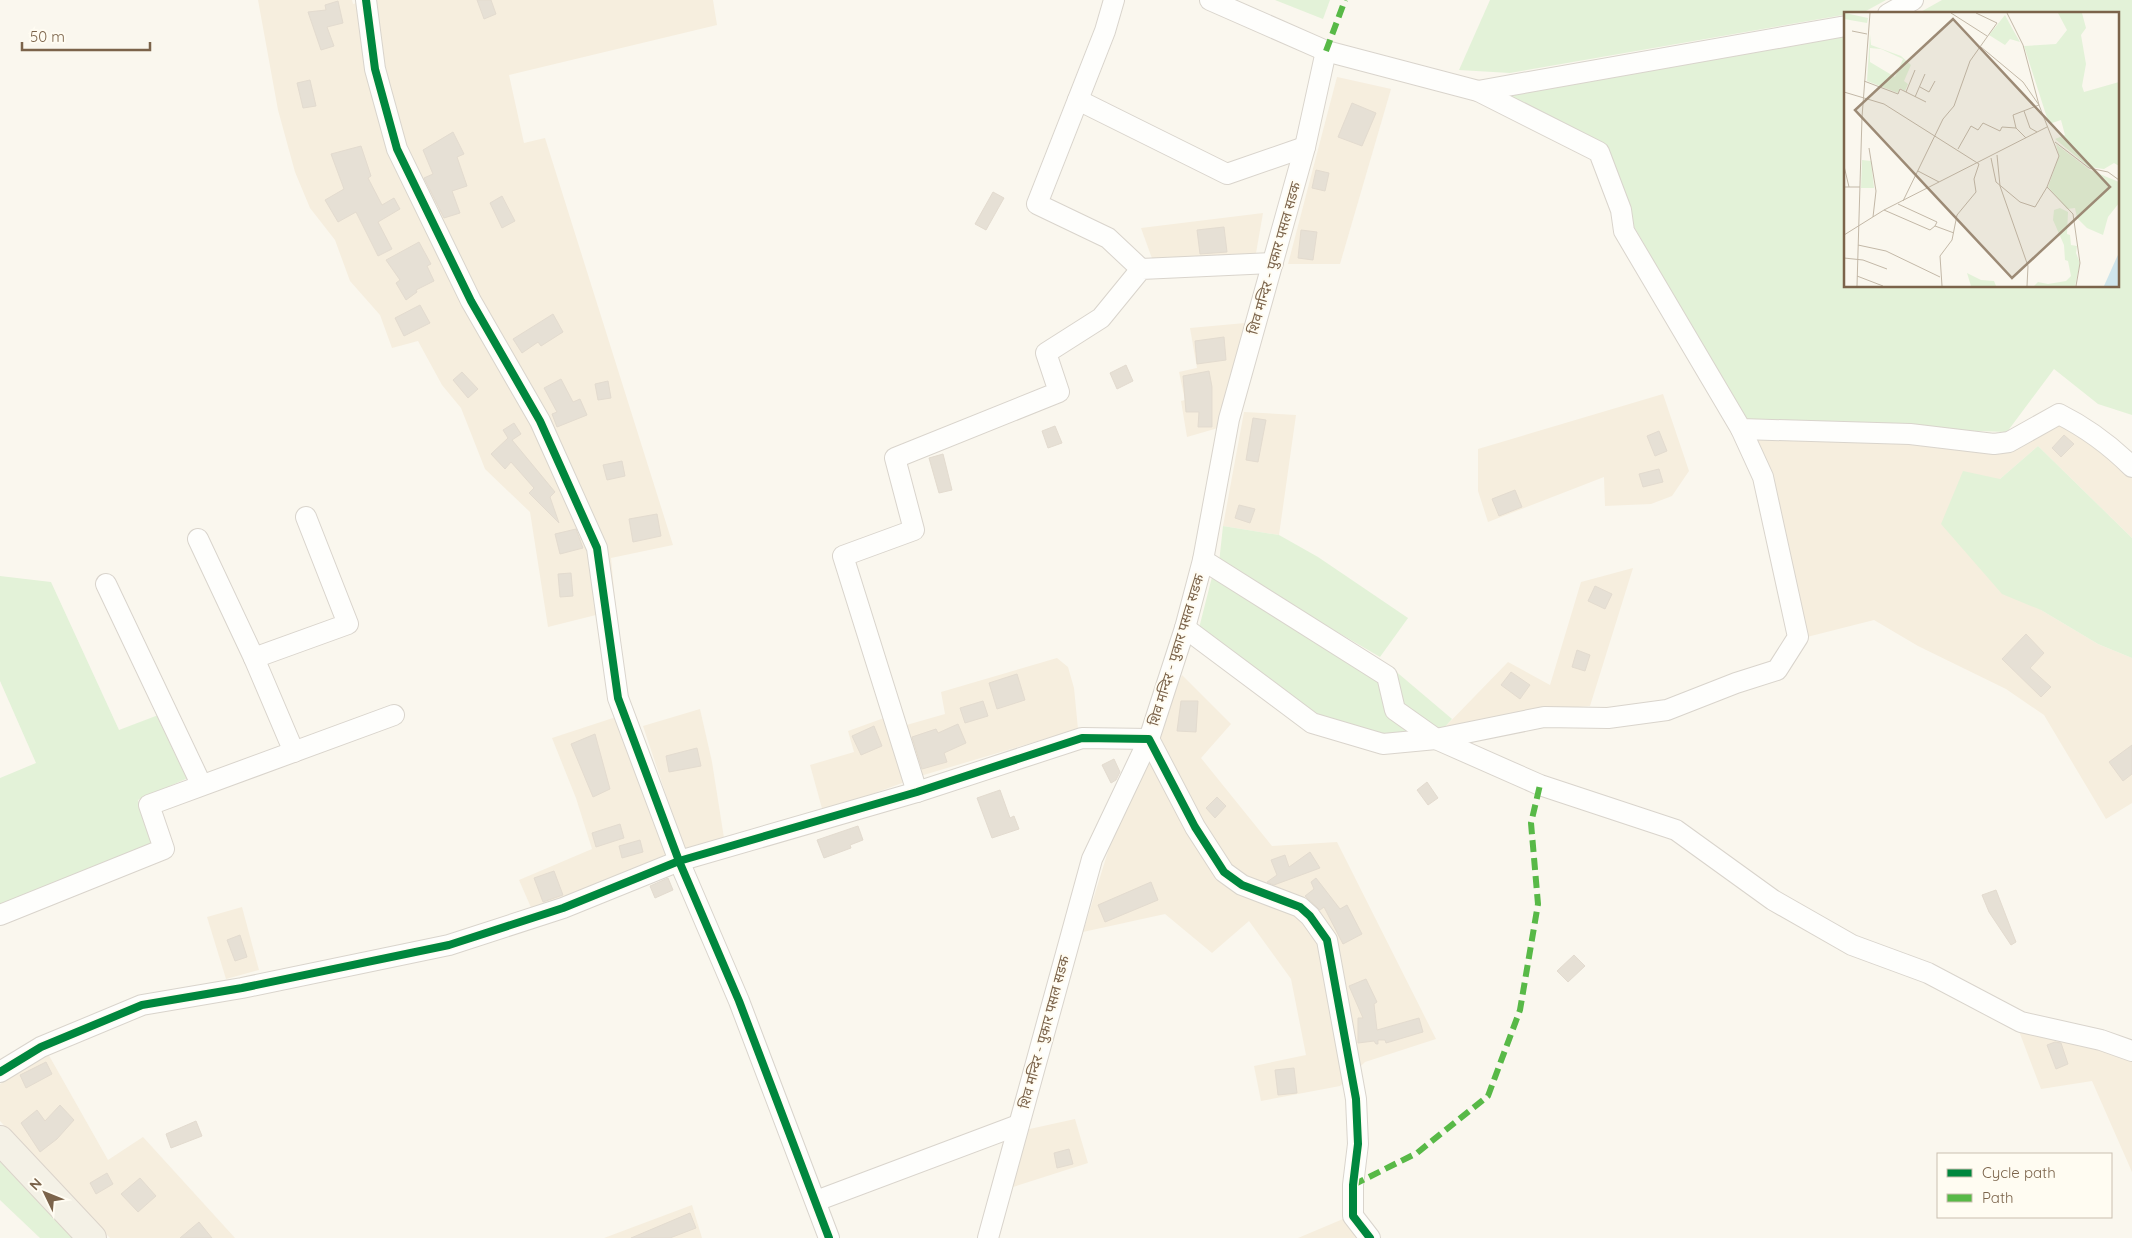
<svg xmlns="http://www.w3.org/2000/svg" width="2132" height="1238" font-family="Quicksand,'Noto Sans Devanagari',sans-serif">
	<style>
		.residential { fill: #f6eede }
		.green { fill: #e3f2d8 }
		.building { fill: #e6e0d5; stroke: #e3dbcf }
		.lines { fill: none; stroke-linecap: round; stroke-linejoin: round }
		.street-casing { stroke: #d9d4cc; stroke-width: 22 }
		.primary-casing { stroke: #dbd3ca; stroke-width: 30 }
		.street { stroke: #fefefc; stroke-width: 20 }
		.primary { stroke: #f4f1e6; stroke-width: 28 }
		.quiet { stroke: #58b947; stroke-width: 6; stroke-dasharray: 12 6; stroke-linecap: butt }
		.cycleway-casing { stroke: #fffcf2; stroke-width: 11 }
		.cycleway { stroke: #00873e; stroke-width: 8 }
		.labels { text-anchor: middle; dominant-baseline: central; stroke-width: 4; stroke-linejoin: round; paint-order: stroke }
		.street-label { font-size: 14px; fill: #7b634a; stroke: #fffcf2 }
		.inset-road { fill: none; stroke: #c3b8a7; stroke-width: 1 }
		.view { fill: #9c8a75; fill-opacity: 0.15; stroke: #9c8a75; stroke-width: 2.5 }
		.inset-edge { fill: none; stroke: #7b634a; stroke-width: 2.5 }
	</style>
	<rect width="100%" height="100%" fill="#faf7ee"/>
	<g class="residential">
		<path d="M258,0H352L353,4L369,0H713L717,25L509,75L524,143L545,138L673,545L611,558L616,610L548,627L530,512L485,469L461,408L442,385L418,341L392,348L380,315L350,281L335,240L310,208L295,172L278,110Z"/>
		<path d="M1337,77L1391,89L1340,264H1288Z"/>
		<path d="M1263,213L1255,259L1154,264L1141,228Z"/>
		<path d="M1245,323L1218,428L1187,437L1181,401L1185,400L1179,372L1197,368L1190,328Z"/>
		<path d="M1663,394L1689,471L1672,496L1651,504L1605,506L1604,477L1488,522L1478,491V449Z"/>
		<path d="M1244,412L1296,415L1279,535L1223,526Z"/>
		<path d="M2059,416L2132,469V538L2038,446L2000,479L2041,610L2098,644L2132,658V803L2106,819L2044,715L2006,689L1918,646L1874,620L1803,638L1753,434L1994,446Z"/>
		<path d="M1633,568L1590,706L1543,710L1441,731L1508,662L1550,685L1581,582Z"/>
		<path d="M1057,658L1068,667L1074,688L1078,729L917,777L903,726L945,714L941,692Z"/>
		<path d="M1182,675L1231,724L1201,758L1272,846L1337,842L1436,1039L1365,1062L1340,1086L1261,1101L1254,1066L1306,1055L1291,979L1249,921L1212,953L1165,914L1083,932L1118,819Z"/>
		<path d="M700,709L712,762L724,838L685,852L643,726Z"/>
		<path d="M616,717L669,853L570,900L533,912L519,880L592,849L576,798L552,738Z"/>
		<path d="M884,718L905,782L823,812L810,765L854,752L848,731Z"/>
		<path d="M242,907L259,970L226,979L207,917Z"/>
		<path d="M2017,1026L2132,1045V1172L2092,1081L2041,1089Z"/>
		<path d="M47,1052L108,1160L143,1137L235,1238H110L0,1121V1084Z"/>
		<path d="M1075,1119L1088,1163L1010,1188L1025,1130Z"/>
		<path d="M692,1205L702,1238H604Z"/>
		<path d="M1343,1219L1360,1238H1298Z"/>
	</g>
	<g class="green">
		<path d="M1275,0H1330L1323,19Z"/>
		<path d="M1490,0H1886L1866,11L1510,73L1459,70Z"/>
		<path d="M1942,0H2132V415L2098,404L2054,369L2007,432L1831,426L1744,419L1632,223L1604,147L1505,95L1846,35V286H2118V14H1917Z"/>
		<path d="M2038,446L2132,538V658L2098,644L2041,610L2002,594L1941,524L1963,471L2000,479Z"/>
		<path d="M1223,526L1279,535L1318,557L1408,618L1380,657L1219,563Z"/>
		<path d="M1213,573L1379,676L1416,733L1385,738L1317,717L1198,632Z"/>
		<path d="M0,576L51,582L119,730L161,714L188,778L138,800L153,844L0,908V778L36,763L0,681Z"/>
		<path d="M1393,669L1452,719L1441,731L1402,708Z"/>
		<path d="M0,1157L81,1238H40L0,1200Z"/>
	</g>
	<g class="building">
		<path d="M477,0H491L496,14L484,19Z"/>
		<path d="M338,1L343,23L327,27L334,46L321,50L308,12L326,10L325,5Z"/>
		<path d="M310,80L316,106L303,108L297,83Z"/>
		<path d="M1352,103L1376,113L1362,146L1338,137Z"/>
		<path d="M453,132L464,154L457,157L467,186L452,191L460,213L444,218L424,178L433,174L423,150Z"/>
		<path d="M361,146L371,176L368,178L382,205L394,198L400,209L378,222L392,249L378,256L356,212L338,222L325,200L344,189L331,154Z"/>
		<path d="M1316,170L1329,173L1325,191L1312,188Z"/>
		<path d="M993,192L1004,198L986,230L975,224Z"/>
		<path d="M502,196L515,221L502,228L490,203Z"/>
		<path d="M1224,227L1227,252L1200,254L1197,230Z"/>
		<path d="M1301,230L1317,232L1313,260L1298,258Z"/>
		<path d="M419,242L431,264L427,266L434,281L416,290L417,292L406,300L396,283L400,280L386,260Z"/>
		<path d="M420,305L430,323L404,336L395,318Z"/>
		<path d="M553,314L563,332L541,346L538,342L522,353L513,339Z"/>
		<path d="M1224,337L1226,360L1197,364L1195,341Z"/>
		<path d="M1126,365L1133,381L1117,389L1110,373Z"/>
		<path d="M1209,371L1212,387V427H1198L1199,412H1186L1183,376Z"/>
		<path d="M462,372L478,389L468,398L453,380Z"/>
		<path d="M561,379L573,402L580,399L587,415L557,427L552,414L557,412L544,388Z"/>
		<path d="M608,381L611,398L598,400L595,384Z"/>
		<path d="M1253,418L1266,420L1258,462L1246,460Z"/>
		<path d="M514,423L521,434L512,440L555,492L550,497L559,523L529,493L534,488L511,462L505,469L491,454L508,438L503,430Z"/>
		<path d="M1055,426L1062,443L1048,448L1042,431Z"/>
		<path d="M1659,431L1667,451L1655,456L1647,436Z"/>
		<path d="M2064,435L2074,444L2061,457L2052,448Z"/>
		<path d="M943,454L952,490L939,493L929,458Z"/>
		<path d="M622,461L625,476L607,480L603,465Z"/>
		<path d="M1659,469L1663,482L1643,487L1639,474Z"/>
		<path d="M1515,490L1522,507L1499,516L1492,499Z"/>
		<path d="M1239,505L1255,509L1250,523L1235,518Z"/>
		<path d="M657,514L661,536L633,542L629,519Z"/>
		<path d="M576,529L583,548L560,554L555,534Z"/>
		<path d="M571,573L573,596L560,597L558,574Z"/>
		<path d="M1595,586L1612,594L1605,609L1588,601Z"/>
		<path d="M2026,634L2044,653L2030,668L2051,687L2041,697L2002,659Z"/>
		<path d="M1577,650L1590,655L1585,671L1572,667Z"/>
		<path d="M1511,672L1530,685L1520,699L1501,685Z"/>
		<path d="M1017,674L1025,700L997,709L989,683Z"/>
		<path d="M983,701L988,716L965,723L960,708Z"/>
		<path d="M1181,701H1198L1196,732L1177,731Z"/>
		<path d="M958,724L966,743L944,753L947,762L922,769L912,737L936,729L938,733Z"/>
		<path d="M874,726L882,746L861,755L852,736Z"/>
		<path d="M595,734L610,789L593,797L571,744Z"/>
		<path d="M2132,745V774L2123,781L2109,762Z"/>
		<path d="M697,748L701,766L669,772L666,756Z"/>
		<path d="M1114,759L1120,772L1116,780L1111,783L1102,765Z"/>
		<path d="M1427,782L1438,798L1428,805L1417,790Z"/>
		<path d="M1000,790L1010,818L1014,816L1019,829L992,838L977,798Z"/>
		<path d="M1217,797L1226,806L1215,818L1206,808Z"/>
		<path d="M620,824L624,838L596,847L592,833Z"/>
		<path d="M858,826L863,840L850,845L851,848L824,858L817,840Z"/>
		<path d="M640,840L643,852L622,858L619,846Z"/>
		<path d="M1310,852L1320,868L1274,885L1267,882L1277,875L1271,860L1285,855L1289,867Z"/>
		<path d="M554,871L563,895L543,902L534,878Z"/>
		<path d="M668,878L673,890L655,898L650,886Z"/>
		<path d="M1316,878L1340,909L1347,905L1362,934L1343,944L1324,907L1320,910L1305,896L1314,889L1311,882Z"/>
		<path d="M1151,882L1158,900L1105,922L1098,905Z"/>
		<path d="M1996,890L2016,942L2011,945L1989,912L1982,895Z"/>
		<path d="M240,935L247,957L235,961L227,940Z"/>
		<path d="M1574,955L1585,966L1568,982L1557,971Z"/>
		<path d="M1366,979L1377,1002L1374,1004L1377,1030L1419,1018L1423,1032L1386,1043L1385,1040H1378V1044H1376L1374,1041L1358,1043V1018H1363L1349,986Z"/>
		<path d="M2055,1042L2061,1043L2068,1064L2056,1069L2047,1045Z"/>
		<path d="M46,1062L52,1074L26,1088L20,1075Z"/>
		<path d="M1294,1068L1297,1093L1278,1095L1275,1070Z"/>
		<path d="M60,1105L74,1120L57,1139L40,1152L21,1123L37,1110L45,1121Z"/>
		<path d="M196,1121L202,1136L171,1148L166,1134Z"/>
		<path d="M1069,1149L1073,1164L1057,1168L1054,1153Z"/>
		<path d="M107,1173L113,1184L96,1194L90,1183Z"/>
		<path d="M140,1178L156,1196L138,1212L121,1194Z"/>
		<path d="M690,1213L696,1228L670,1238H631Z"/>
		<path d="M199,1222L212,1238H180Z"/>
	</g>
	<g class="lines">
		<defs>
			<g id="street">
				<path d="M366,0L375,69L397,149L471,301L540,421L597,548L618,698L679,861L739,1001L829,1238"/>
				<path d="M1114,0L1105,31L1037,204L1108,238L1141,269"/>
				<path d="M1210,0L1326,51L1478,91L1599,152L1621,210L1624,231L1741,429L1910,434L1994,444L2009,442L2059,414C2087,428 2110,445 2132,467"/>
				<path d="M1888,14L1913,0"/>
				<path d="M1478,91L1846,26"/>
				<path d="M1078,100L1227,174L1305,147"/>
				<path d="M198,539L254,658L294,752"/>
				<path d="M1203,560L1387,676L1395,710L1436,739L1540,785L1676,830L1773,900L1852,945L1928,973L2021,1022L2101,1040L2132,1051"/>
				<path d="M106,584L201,784"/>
				<path d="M1185,628L1312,723L1383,744L1436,739L1544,717L1608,718L1667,710L1736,683L1777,670L1798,637L1763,477L1741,429"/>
				<path d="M254,658L348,624L306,517"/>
				<path d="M917,792L843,556L914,530L895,458L1059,392L1046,353L1101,318L1141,269L1273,263"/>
				<path d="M0,915L164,849L149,805L394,715"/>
				<path d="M0,1072L41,1047L142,1005L242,988L449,945L563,908L679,861L917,792L1082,738L1149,739L1195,827L1224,872L1242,885L1300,907L1310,916L1327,940L1356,1099L1358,1144L1353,1185V1216L1370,1238"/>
				<path d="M816,1201L1018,1125"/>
				<path d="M988,1238L1092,859L1149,739L1185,628L1203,560L1229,419L1305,147L1326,51"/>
			</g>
			<path id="primary" d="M0,1140L92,1238"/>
		</defs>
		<use href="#street" class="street-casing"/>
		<use href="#primary" class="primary-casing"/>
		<use href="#street" class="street"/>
		<use href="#primary" class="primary"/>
		<g class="quiet">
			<path d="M1326,51L1345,0"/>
			<path d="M1353,1185L1417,1153L1488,1096L1520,1010L1538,904L1531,823L1540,785"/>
		</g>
		<defs>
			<g id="cycleway">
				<path d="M366,0L375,69L397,149L471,301L540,421L597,548L618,698L679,861L739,1001L829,1238"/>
				<path d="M0,1072L41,1047L142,1005L242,988L449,945L563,908L679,861L917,792L1082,738L1149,739L1195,827L1224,872L1242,885L1300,907L1310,916L1327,940L1356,1099L1358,1144L1353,1185V1216L1370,1238"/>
			</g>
		</defs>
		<use href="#cycleway" class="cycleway-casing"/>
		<use href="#cycleway" class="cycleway"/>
	</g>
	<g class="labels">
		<g class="street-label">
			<text transform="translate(1274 258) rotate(-74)">शिव मन्दिर - पुकार पसल सडक</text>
			<text transform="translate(1176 650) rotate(-73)">शिव मन्दिर - पुकार पसल सडक</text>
			<text transform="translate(1044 1032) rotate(-75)">शिव मन्दिर - पुकार पसल सडक</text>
		</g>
	</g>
	<g transform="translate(1844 12)">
		<rect width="275" height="275" fill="#faf7ee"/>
		<path d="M1,1L24,6L23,11L0,7ZM214,1H238L242,16L237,23L242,52L238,74L240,80L275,70V154L270,151L260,157L245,155L211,127L221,123L217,108L205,112L180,34L212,32L223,18ZM161,3L168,16L176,30L166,27L161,33L145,23ZM26,22L27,33L57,44L67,53L60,69L64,72L61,79L56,76L54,81L23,69ZM26,36L37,37L59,47L51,65L26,50ZM212,132L246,158L275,170V191L264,205L259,223L243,216L233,206L231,196L223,197L204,175L215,144ZM18,148L27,149L30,176H17ZM216,196L224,200L223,222L226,223L227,233L233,234L232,241L236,251L231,274H190L194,270L204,272L222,269L227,264L224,249L221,248L220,233L209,208L210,198ZM123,261L137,268L150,269L152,274H127Z" fill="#e3f2d8" fill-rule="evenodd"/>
		<path d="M275,241V274H260L272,247Z" fill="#cfe5eb"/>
		<path class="inset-road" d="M107,1L143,24M163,1L179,33L195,93L215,144L203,175L229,202L236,251L232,274M8,19L23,22M137,35L179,70L195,93L169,103L172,116M20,69L54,82L56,77L82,90M76,75L85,80L91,69M0,80L40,92L135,152L130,167L132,180L113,203L108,228L96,244L98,274M62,80L71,58M71,85L81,62M180,99L186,116L193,120M211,130L245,156L264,160L275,168M25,136L32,179L29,205M114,137L127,114L134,118L139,111L156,119L158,115L172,116L182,126M153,143L156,174L184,254L183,274M147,146L152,170L176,190L191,195L203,175M0,154L5,175M74,159L95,170M0,175H16M59,189L99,107L110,94L126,49L153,11L132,1M54,192L93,210L91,214M40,198L86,218L91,214L110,221M0,223L40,198L203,115M14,233L42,239L96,265M0,246L19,248L43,257M13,264L39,274M13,274L18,105L26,1"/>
		<path class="view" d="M109,7L266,175L168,266L11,98Z"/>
		<rect width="275" height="275" class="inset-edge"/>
	</g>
	<rect x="1937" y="1153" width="175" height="65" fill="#fffcf2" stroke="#cabfaf"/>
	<rect x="1947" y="1169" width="25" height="8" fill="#00873e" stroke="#cabfaf"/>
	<text x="1982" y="1178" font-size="15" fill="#7b634a">Cycle path</text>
	<rect x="1947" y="1194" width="25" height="8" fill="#58b947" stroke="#cabfaf"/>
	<text x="1982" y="1203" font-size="15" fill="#7b634a">Path</text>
	<g transform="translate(45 1193) rotate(313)" stroke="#fffcf2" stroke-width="4" paint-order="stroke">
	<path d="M0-4L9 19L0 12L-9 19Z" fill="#7b634a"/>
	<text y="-8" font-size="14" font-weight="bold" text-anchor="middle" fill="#7b634a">N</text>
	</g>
	<path d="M22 42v8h128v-8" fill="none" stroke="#7b634a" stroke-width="2.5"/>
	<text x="30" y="42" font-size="15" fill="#7b634a" stroke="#fffcf2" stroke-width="4" paint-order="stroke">50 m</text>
</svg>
